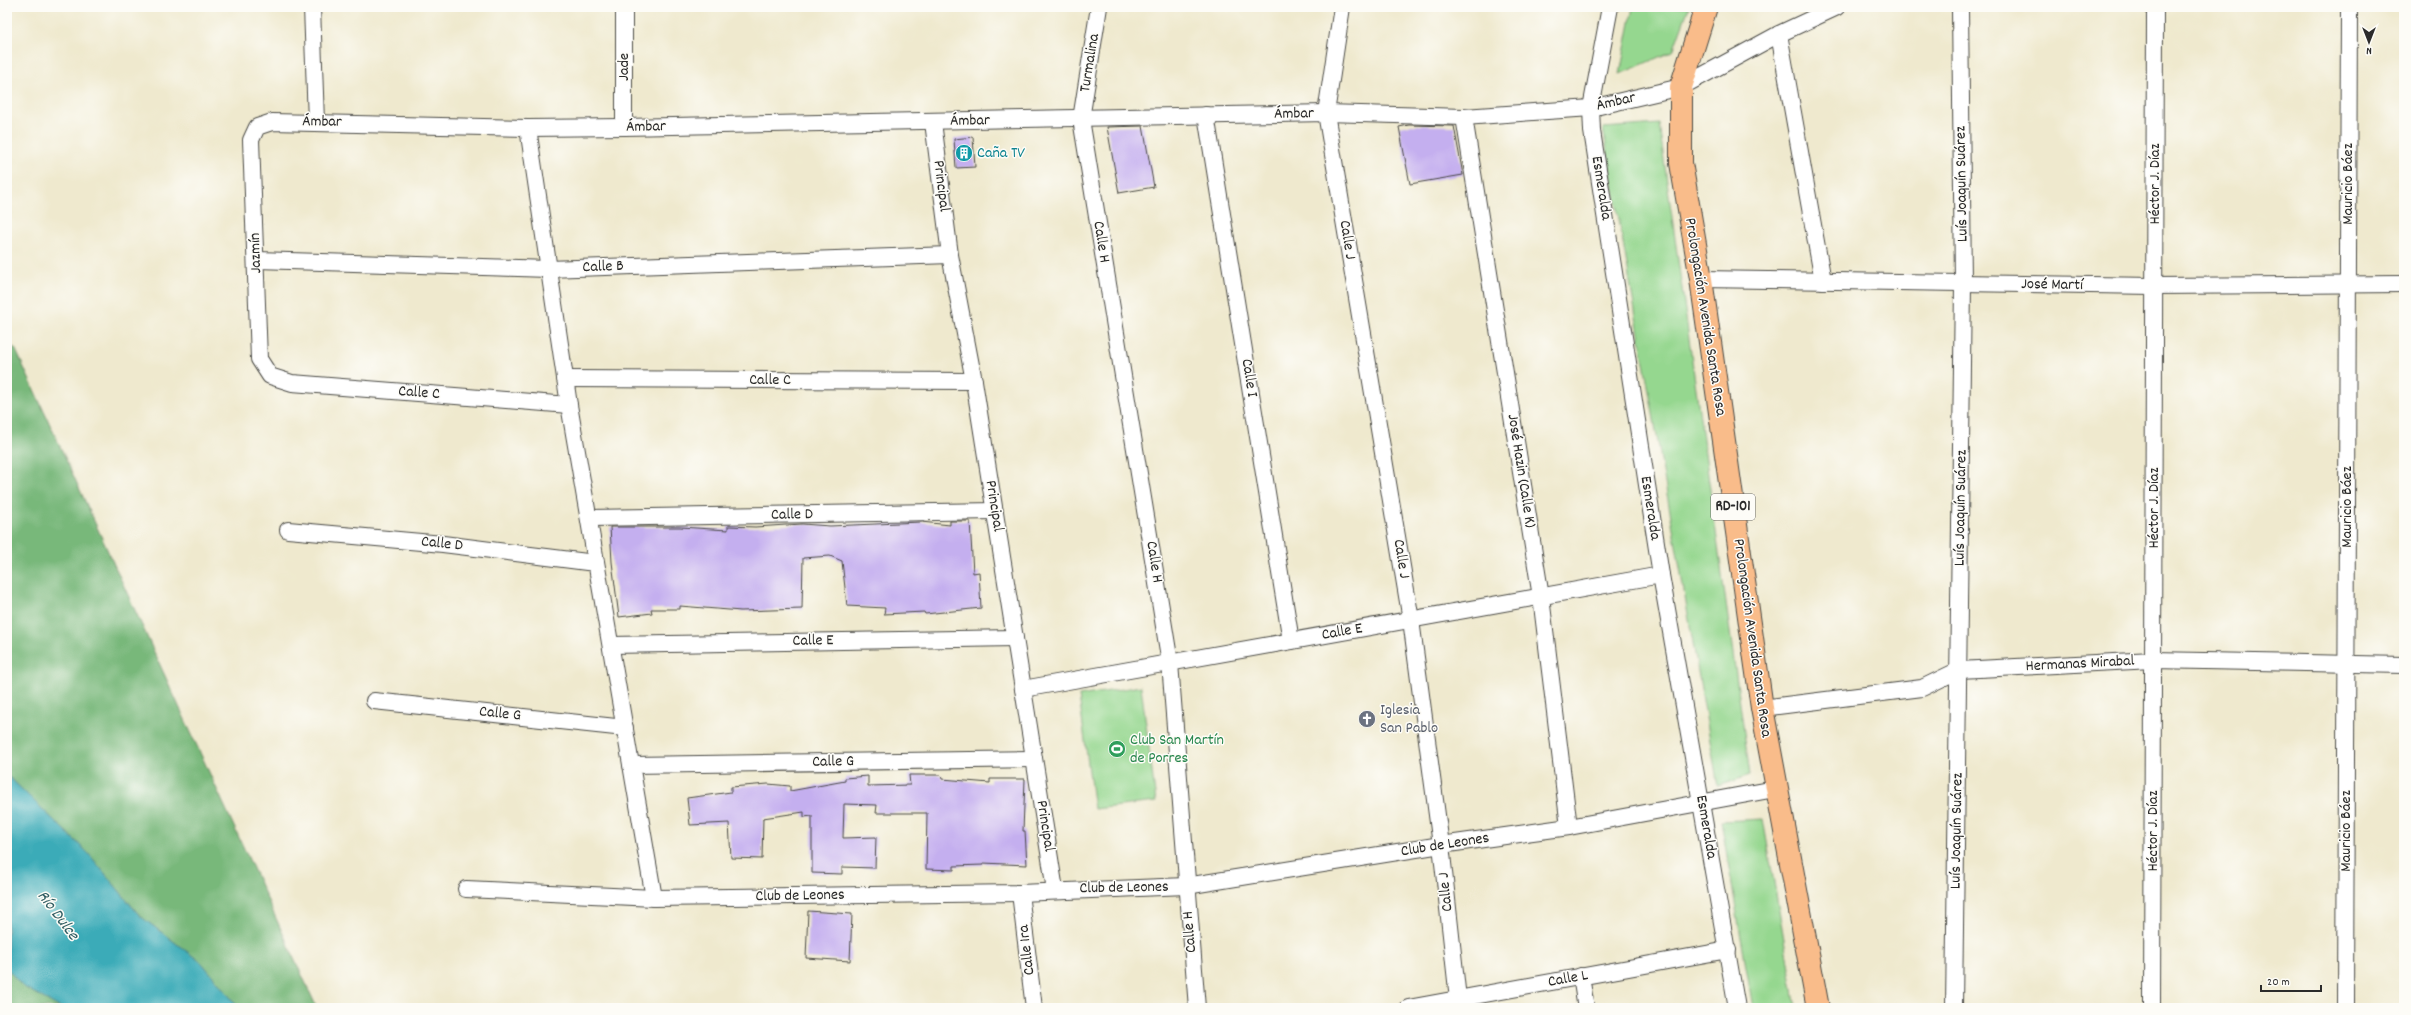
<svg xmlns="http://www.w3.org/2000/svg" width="2411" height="1015" font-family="Dekko,sans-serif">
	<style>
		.green { fill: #95d78f; stroke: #60815d }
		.forest { fill: #78b87a; stroke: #527252 }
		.water { fill: #3babb8; stroke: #336b72 }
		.building { fill: #c4afef }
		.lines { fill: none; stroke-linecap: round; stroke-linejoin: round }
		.minor-casing { stroke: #484843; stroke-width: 18 }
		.primary-casing { stroke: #484843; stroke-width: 24 }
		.minor { stroke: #fff; stroke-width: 16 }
		.primary { stroke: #f9bc8a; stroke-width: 22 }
		.labels { text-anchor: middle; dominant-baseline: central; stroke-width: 3; stroke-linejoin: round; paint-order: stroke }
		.shield { fill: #fdfcf7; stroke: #6a6a68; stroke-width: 1 }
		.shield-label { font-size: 15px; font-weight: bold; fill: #2b2b2b }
		.street-label { font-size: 16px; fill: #2b2b2b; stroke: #fdfcf7 }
		.culture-label { font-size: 16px; fill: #0d838f; stroke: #fdfcf7; text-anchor: start }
		.worship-label { font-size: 16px; fill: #5b616d; stroke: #fdfcf7; text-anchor: start }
		.leisure-label { font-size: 16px; fill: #27864d; stroke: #fdfcf7; text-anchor: start }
		.water-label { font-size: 17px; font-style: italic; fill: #315e63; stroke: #fdfcf7 }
	</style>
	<rect width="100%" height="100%" fill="#fdfcf7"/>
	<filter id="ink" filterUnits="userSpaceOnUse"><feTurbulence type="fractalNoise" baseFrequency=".025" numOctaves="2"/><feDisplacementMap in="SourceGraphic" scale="8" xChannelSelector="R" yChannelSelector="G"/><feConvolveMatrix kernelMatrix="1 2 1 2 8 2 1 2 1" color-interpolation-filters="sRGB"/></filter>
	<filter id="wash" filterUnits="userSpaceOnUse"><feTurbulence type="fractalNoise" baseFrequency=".012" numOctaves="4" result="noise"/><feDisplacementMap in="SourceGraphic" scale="16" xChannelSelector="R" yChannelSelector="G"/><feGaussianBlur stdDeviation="0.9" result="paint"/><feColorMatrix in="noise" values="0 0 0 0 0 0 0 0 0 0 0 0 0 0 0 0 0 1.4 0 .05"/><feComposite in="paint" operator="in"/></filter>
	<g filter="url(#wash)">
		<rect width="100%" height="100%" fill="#efe9ce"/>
		<g class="green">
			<path d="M1633,7H1689L1673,51L1620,74Z"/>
			<path d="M1659,124L1750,775L1718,786L1603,128Z"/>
			<path d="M1141,686L1156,802L1094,809L1079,696Z"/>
			<path d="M1763,819L1796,1008H1753L1721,821Z"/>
		</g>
		<g class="forest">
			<path d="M7,345L15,348L317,1008H239L202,963L140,916L88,853L7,775Z"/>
			<path d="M7,968L22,986L61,1008H7Z"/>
		</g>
		<path class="water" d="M7,775L88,853L140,916L202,963L239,1008H61L22,986L7,968Z"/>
		<g id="blocks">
			<g class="building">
				<path d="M1409,125L1454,126L1463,175L1410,184L1399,127Z"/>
				<path d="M1143,126L1154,187L1119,193L1107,127Z"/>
				<path d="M973,137L975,167L956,168L954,139Z"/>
				<path d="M950,521H970L973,573L979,572L981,608L925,614L924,612L884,614L885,608L847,606L842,561L830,556L803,558L802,609L741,611L680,606V609H651L652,613L619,617L612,562L610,527H680L728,530V526L755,527L802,524L830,526L921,522L950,525Z"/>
				<path d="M909,775H941L942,779L990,783V779H1025L1023,831H1025L1027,865L983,863V865L954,866V870L926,869L927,813H876L877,805L844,804L843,838L876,837L875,868L842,867V874L812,873V816L804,817V812L763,818L762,859L731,858L729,823L690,825L687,798L731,792V787L768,784L790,786V791L845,781V778L868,776V786L910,785Z"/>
				<path d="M808,911L852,914L850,961L806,958Z"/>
			</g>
		</g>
	</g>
	<g filter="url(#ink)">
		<use href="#blocks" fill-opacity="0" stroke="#484843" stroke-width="1"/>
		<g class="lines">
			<defs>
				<g id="minor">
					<path d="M312,7L316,122"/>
					<path d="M1099,7L1081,119L1170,663L1197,1008"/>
					<path d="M1342,7L1326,113L1411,620L1441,845L1459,1008"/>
					<path d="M1610,7L1591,108L1592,131L1661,575L1737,1008"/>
					<path d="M1779,34L1823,281"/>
					<path d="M1206,115L1291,641"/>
					<path d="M1464,117L1541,597L1569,827"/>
					<path d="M933,122L950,255L974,381L1055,890"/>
					<path d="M624,127V7"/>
					<path d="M528,128L569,405L654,898"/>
					<path d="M257,260L548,269L950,255"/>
					<path d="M1701,279L2154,286L2404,284"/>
					<path d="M565,379L974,381"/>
					<path d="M569,405L292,383L270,376L259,359L251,140L257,127L272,122L528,128L624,127L1326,113L1464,117L1591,108L1681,87L1779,34L1837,7"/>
					<path d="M590,518L995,511"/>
					<path d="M288,530L443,544L595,563"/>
					<path d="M611,645L1015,638"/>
					<path d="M1023,689L1661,575"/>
					<path d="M374,701L625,728"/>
					<path d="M1762,708L1922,688L1959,670L2153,660L2404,665"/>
					<path d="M631,765L1034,759"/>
					<path d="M466,889L654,898L1020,893L1186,886L1441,845L1569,827L1775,789"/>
					<path d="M1020,893L1034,1008"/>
					<path d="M1581,976L1586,1008"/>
					<path d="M1408,1008L1728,950"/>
					<path d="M1954,1008L1963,284L1960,7"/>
					<path d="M2152,1008L2155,7"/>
					<path d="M2345,1008L2349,7"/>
				</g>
				<path id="primary" d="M1706,7L1681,87V163L1701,279L1762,708L1818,1008"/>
			</defs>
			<use href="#minor" class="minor-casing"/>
			<use href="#primary" class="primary-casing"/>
			<use href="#minor" class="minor"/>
			<use href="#primary" class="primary"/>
		</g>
	</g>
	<defs>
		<symbol id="building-disc" viewBox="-11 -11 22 22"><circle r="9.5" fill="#0f9aa8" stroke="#fdfcf7"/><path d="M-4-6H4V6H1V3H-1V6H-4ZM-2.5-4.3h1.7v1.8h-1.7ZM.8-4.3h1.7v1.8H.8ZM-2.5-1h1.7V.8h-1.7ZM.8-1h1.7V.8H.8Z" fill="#fff"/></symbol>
		<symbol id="church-disc" viewBox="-11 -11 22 22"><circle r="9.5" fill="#6b7280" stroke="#fdfcf7"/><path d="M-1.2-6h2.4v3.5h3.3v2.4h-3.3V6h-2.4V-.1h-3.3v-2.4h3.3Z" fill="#fff"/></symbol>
		<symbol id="stadium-disc" viewBox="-11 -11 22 22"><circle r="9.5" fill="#2e9e5b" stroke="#fdfcf7"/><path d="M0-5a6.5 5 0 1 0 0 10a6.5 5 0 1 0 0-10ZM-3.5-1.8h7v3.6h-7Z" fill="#fff"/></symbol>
	</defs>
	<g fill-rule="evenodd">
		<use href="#building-disc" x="954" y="143" width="20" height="20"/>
		<use href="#church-disc" x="1357" y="709" width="20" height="20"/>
		<use href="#stadium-disc" x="1107" y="739" width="20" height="20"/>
	</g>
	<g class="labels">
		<rect class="shield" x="1711" y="494" width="44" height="26" rx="3"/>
		<g class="shield-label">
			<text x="1733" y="507">RD-101</text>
		</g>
		<g class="street-label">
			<text transform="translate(1090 63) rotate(-81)">Turmalina</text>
			<text transform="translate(624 67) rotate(-90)">Jade</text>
			<text transform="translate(1616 102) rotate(-13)">Ámbar</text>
			<text transform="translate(1294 114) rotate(-1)">Ámbar</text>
			<text transform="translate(970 121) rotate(-1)">Ámbar</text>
			<text transform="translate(322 122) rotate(1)">Ámbar</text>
			<text transform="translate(646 127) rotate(-1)">Ámbar</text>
			<text transform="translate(1962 184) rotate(-91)">Luís Joaquín Suárez</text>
			<text transform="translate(2155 184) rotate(-90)">Héctor J. Díaz</text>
			<text transform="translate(2348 184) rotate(-90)">Mauricio Báez</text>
			<text transform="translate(941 186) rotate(83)">Principal</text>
			<text transform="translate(1601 188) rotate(81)">Esmeralda</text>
			<text transform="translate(1347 240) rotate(81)">Calle J</text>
			<text transform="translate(1101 242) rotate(81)">Calle H</text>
			<text transform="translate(256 253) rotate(-92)">Jazmín</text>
			<text transform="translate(603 267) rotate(-2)">Calle B</text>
			<text transform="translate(2052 285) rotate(1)">José Martí</text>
			<text transform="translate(1705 317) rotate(81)">Prolongación Avenida Santa Rosa</text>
			<text transform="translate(1249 378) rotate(81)">Calle I</text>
			<text x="770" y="380">Calle C</text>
			<text transform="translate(419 393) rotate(4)">Calle C</text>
			<text transform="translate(1521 471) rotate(81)">José Hazin (Calle K)</text>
			<text transform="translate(994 506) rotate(81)">Principal</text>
			<text transform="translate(2347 507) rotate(-90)">Mauricio Báez</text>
			<text transform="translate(1650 508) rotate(81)">Esmeralda</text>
			<text transform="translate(1961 508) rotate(-89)">Luís Joaquín Suárez</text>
			<text transform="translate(2154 508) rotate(-90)">Héctor J. Díaz</text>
			<text transform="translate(792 515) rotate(-1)">Calle D</text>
			<text transform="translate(442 544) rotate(6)">Calle D</text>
			<text transform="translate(1401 559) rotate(81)">Calle J</text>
			<text transform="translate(1154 562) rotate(81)">Calle H</text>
			<text transform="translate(1342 632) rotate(-10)">Calle E</text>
			<text transform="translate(1752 638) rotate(82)">Prolongación Avenida Santa Rosa</text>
			<text transform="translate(813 641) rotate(-1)">Calle E</text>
			<text transform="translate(2080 664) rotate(-3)">Hermanas Mirabal</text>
			<text transform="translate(500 714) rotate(6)">Calle G</text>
			<text transform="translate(833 762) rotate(-1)">Calle G</text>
			<text transform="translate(1045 826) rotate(81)">Principal</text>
			<text transform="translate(1706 827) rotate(80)">Esmeralda</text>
			<text transform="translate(1957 831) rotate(-89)">Luís Joaquín Suárez</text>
			<text transform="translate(2153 831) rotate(-90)">Héctor J. Díaz</text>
			<text transform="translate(2346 831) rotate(-90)">Mauricio Báez</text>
			<text transform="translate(1445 845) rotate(-9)">Club de Leones</text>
			<text transform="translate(1124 888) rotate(-1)">Club de Leones</text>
			<text transform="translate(1446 892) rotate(-96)">Calle J</text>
			<text transform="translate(800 896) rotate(-1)">Club de Leones</text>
			<text transform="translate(1190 932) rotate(-95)">Calle H</text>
			<text transform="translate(1027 950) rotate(-97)">Calle 1ra</text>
			<text transform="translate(1568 979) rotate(-10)">Calle L</text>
		</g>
		<g class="culture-label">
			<text x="977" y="153">Caña TV</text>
		</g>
		<g class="worship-label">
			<text x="1380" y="710">Iglesia<tspan x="1380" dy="18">San Pablo</tspan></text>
		</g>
		<g class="leisure-label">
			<text x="1130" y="740">Club San Martín<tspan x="1130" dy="18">de Porres</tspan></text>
		</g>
		<g class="water-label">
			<text transform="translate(57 916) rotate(53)">Río Dulce</text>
		</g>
	</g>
	<rect width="2411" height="1015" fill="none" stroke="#fdfcf7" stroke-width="24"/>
	<g transform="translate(2369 42) rotate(180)" stroke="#fdfcf7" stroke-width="3" paint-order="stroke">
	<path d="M0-3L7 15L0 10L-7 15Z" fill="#2b2b2b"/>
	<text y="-6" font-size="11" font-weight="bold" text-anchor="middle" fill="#2b2b2b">N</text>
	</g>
	<path d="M2261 985v6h60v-6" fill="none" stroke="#2b2b2b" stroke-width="2"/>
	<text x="2267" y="985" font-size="12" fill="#2b2b2b" stroke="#fdfcf7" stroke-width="3" paint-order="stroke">20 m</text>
</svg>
